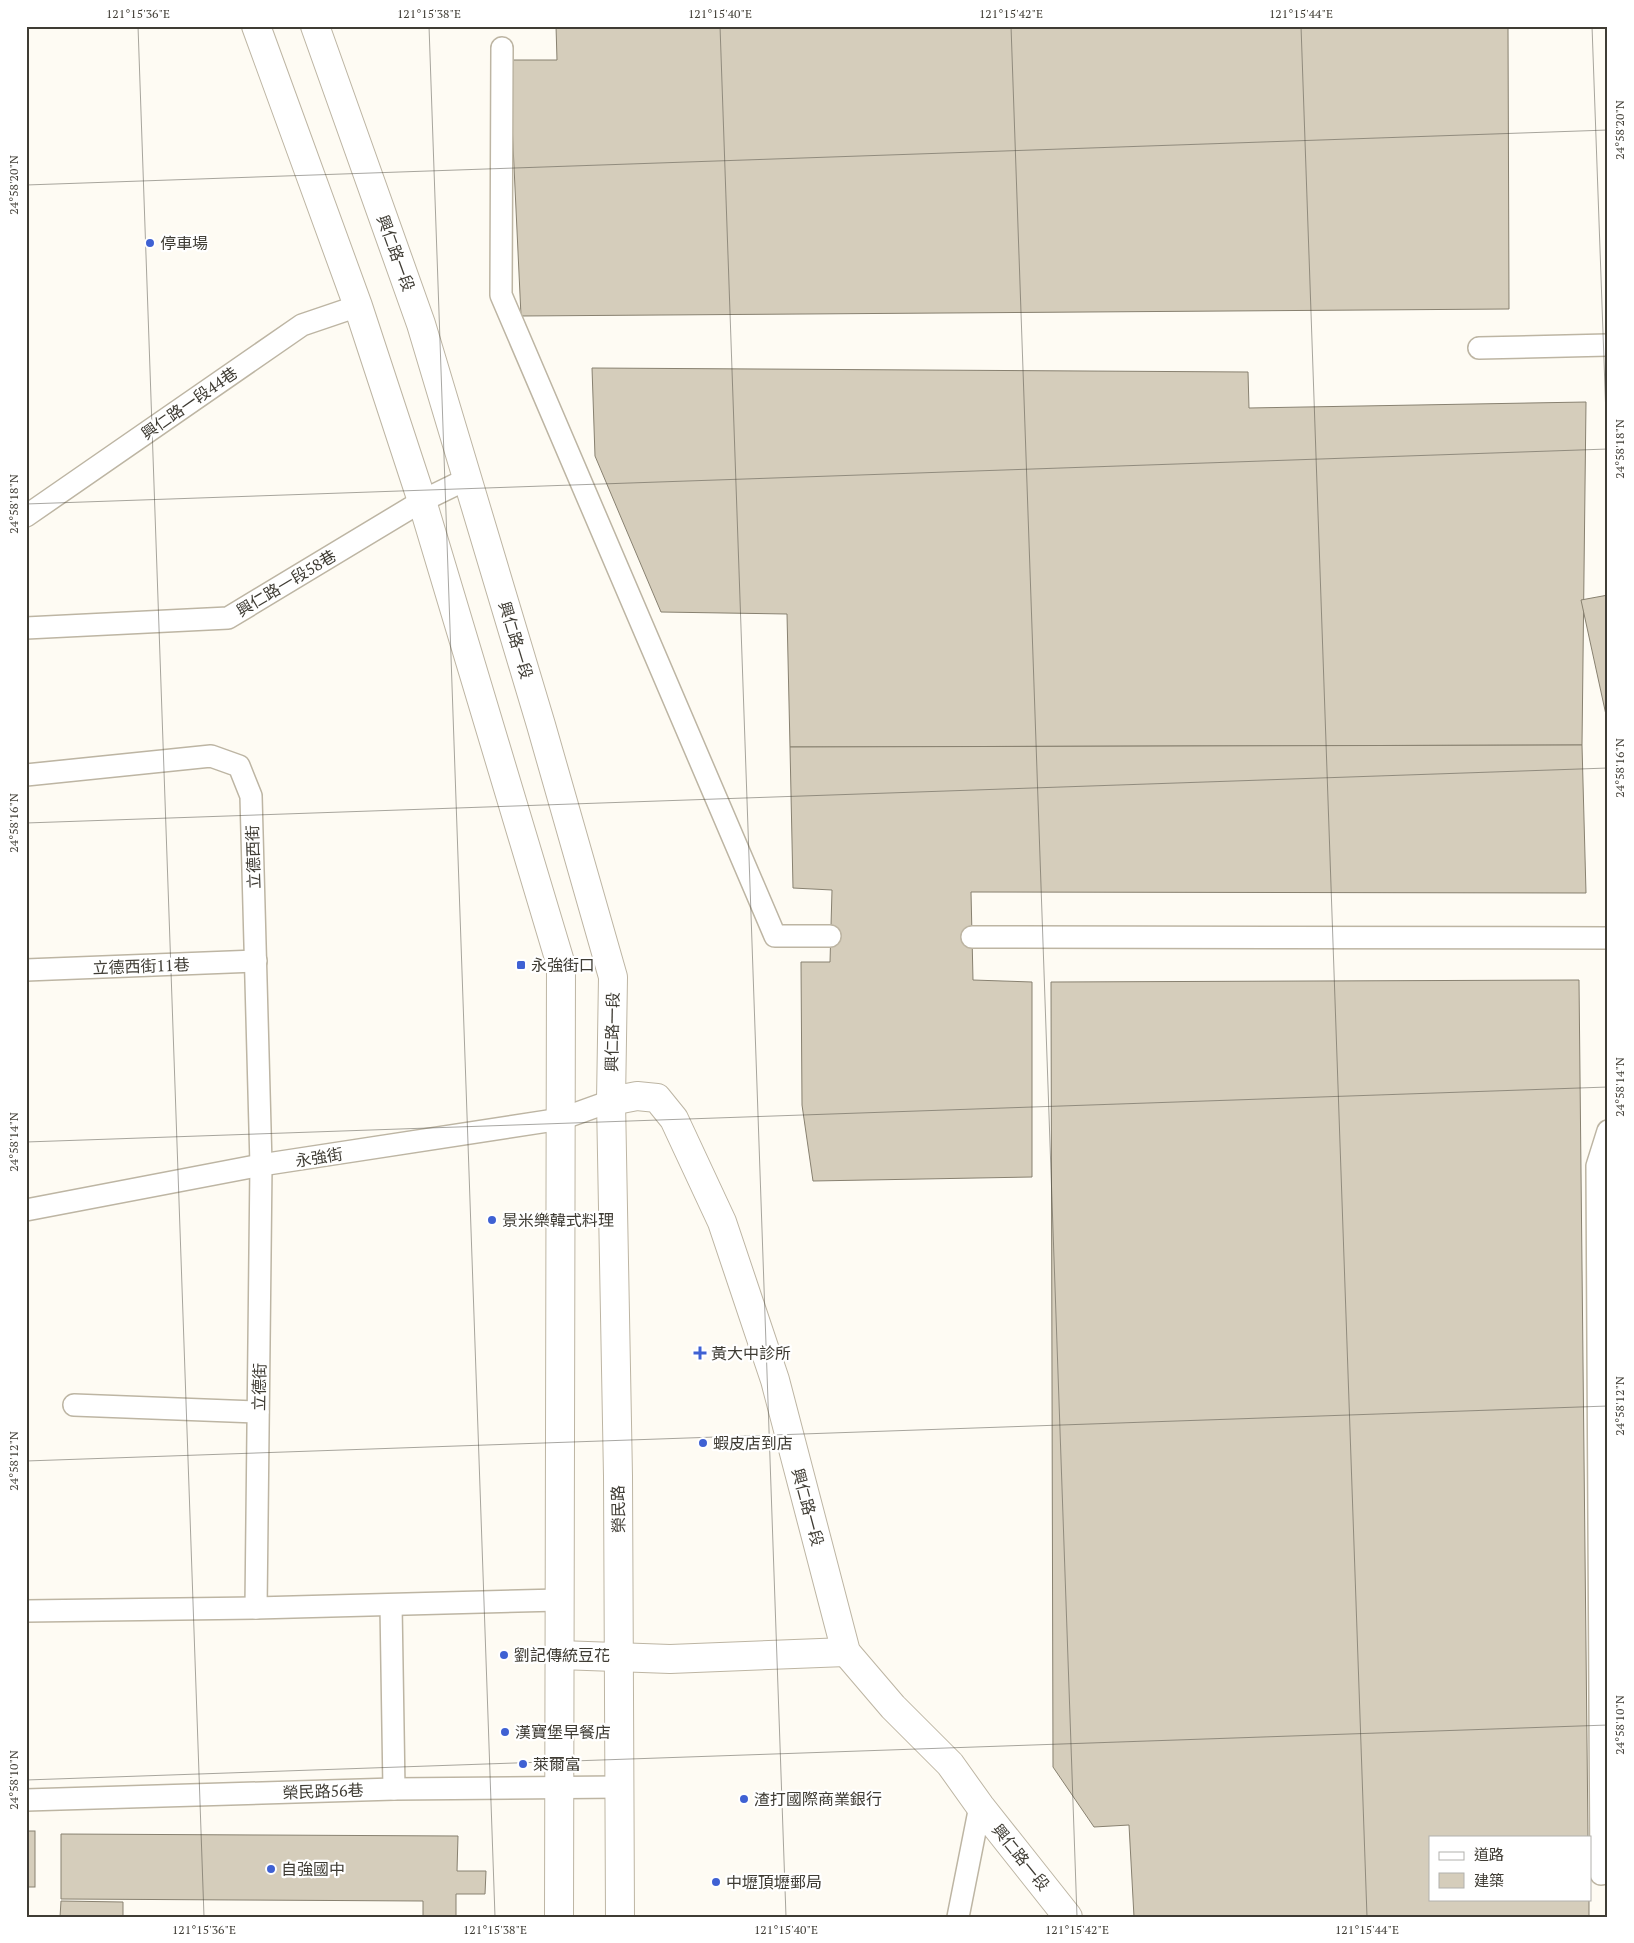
<svg xmlns="http://www.w3.org/2000/svg" width="1634" height="1943" font-family="'PT Serif','Noto Sans TC',serif">
	<style>
		.building { fill: #d5cdbb; stroke: #888170 }
		.lines { fill: none; stroke-linecap: round; stroke-linejoin: round }
		.lane-casing { stroke: #bdb5a3; stroke-width: 24 }
		.street-casing { stroke: #bdb5a3; stroke-width: 30 }
		.secondary-casing { stroke: #bdb5a3; stroke-width: 30 }
		.lane { stroke: #fff; stroke-width: 21 }
		.street { stroke: #fff; stroke-width: 28 }
		.secondary { stroke: #fff; stroke-width: 28 }
		.ticks { fill: none; stroke: #3f3c34; stroke-width: 1; stroke-opacity: 0.45 }
		.poi-dot { fill: #3f61d3; stroke: #fff; stroke-width: 2 }
		.labels { text-anchor: middle; dominant-baseline: central; stroke-width: 4.5; stroke-linejoin: round; paint-order: stroke }
		.poi-label { font-size: 16px; fill: #3f3c34; stroke: #fff; text-anchor: start }
		.street-label { font-size: 16px; fill: #3f3c34; stroke: #fff }
		.neatline { fill: none; stroke: #3f3c34; stroke-width: 2 }
		.ticks-label { font-size: 12px; text-anchor: middle; fill: #3f3c34 }
	</style>
	<rect width="100%" height="100%" fill="#fefbf3"/>
	<g class="building">
		<path d="M556,26H1508L1509,309L521,316L509,60H557Z"/>
		<path d="M592,368L1248,372L1249,408L1586,402L1582,745L790,747L787,614L661,612L595,456Z"/>
		<path d="M1608,595V724L1581,600Z"/>
		<path d="M1582,745L1586,893L971,892L973,980L1032,982V1177L813,1181L802,1105L801,962H830L832,890L793,888L790,747Z"/>
		<path d="M1579,980L1588,1837H1430V1899H1589V1917H1134L1129,1825L1094,1827L1053,1767L1051,982Z"/>
		<rect x="26" y="1831" width="9" height="56"/>
		<path d="M61,1834L458,1836L457,1871H486L485,1894H456V1917H423V1901L61,1899Z"/>
		<path d="M61,1901L123,1902V1917H60Z"/>
	</g>
	<g class="lines">
		<defs>
			<g id="lane">
				<path d="M502,48L501,295L775,936H830"/>
				<path d="M1479,348L1608,345"/>
				<path d="M26,516L302,325L358,306"/>
				<path d="M26,628L228,618L422,501L467,479"/>
				<path d="M26,775L211,756L239,766L251,796L261,1165L256,1608"/>
				<path d="M972,937L1608,938"/>
				<path d="M26,970L256,961"/>
				<path d="M26,1210L261,1165L561,1119L611,1101"/>
				<path d="M74,1405L258,1412"/>
				<path d="M391,1605L394,1789"/>
				<path d="M26,1611L256,1608L559,1600"/>
				<path d="M26,1800L394,1789L620,1787"/>
				<path d="M1601,1874L1597,1166L1608,1131"/>
				<path d="M958,1917L980,1806"/>
			</g>
			<path id="street" d="M560,1655L670,1659L846,1652"/>
			<g id="secondary">
				<path d="M256,26L358,306L422,501L561,965L559,1917"/>
				<path d="M315,26L421,324L541,725L613,977L611,1101L618,1476L620,1917"/>
				<path d="M611,1101L637,1096L657,1098L674,1119L722,1222L775,1380L846,1652L893,1707L950,1764L980,1806L1068,1917"/>
			</g>
		</defs>
		<use href="#lane" class="lane-casing"/>
		<use href="#street" class="street-casing"/>
		<use href="#secondary" class="secondary-casing"/>
		<use href="#lane" class="lane"/>
		<use href="#street" class="street"/>
		<use href="#secondary" class="secondary"/>
	</g>
	<path class="ticks" d="M138,26L204,1917M429,26L495,1917M720,26L786,1917M1011,26L1077,1917M1301,26L1367,1917M1592,26L1608,472M26,185L1608,130M26,504L1608,449M26,823L1608,768M26,1142L1608,1087M26,1461L1608,1406M26,1780L1608,1725"/>
	<g class="poi-dot">
		<circle cx="150" cy="243" r="5"/>
		<rect x="516" y="960" width="10" height="10" rx="2.5"/>
		<circle cx="492" cy="1220" r="5"/>
		<path d="M697.5 1345.5h5v5h5v5h-5v5h-5v-5h-5v-5h5z"/>
		<circle cx="703" cy="1443" r="5"/>
		<circle cx="504" cy="1655" r="5"/>
		<circle cx="505" cy="1732" r="5"/>
		<circle cx="523" cy="1764" r="5"/>
		<circle cx="744" cy="1799" r="5"/>
		<circle cx="271" cy="1869" r="5"/>
		<circle cx="716" cy="1882" r="5"/>
	</g>
	<g class="labels">
		<g class="poi-label">
			<text x="160" y="243">停車場</text>
			<text x="531" y="965">永強街口</text>
			<text x="502" y="1220">景米樂韓式料理</text>
			<text x="711" y="1353">黃大中診所</text>
			<text x="713" y="1443">蝦皮店到店</text>
			<text x="514" y="1655">劉記傳統豆花</text>
			<text x="515" y="1732">漢寶堡早餐店</text>
			<text x="533" y="1764">萊爾富</text>
			<text x="754" y="1799">渣打國際商業銀行</text>
			<text x="281" y="1869">自強國中</text>
			<text x="726" y="1882">中壢頂壢郵局</text>
		</g>
		<g class="street-label">
			<text transform="translate(396 253) rotate(70)">興仁路一段</text>
			<text transform="translate(189 403) rotate(-35)">興仁路一段44巷</text>
			<text transform="translate(286 583) rotate(-31)">興仁路一段58巷</text>
			<text transform="translate(516 640) rotate(73)">興仁路一段</text>
			<text transform="translate(253 857) rotate(-92)">立德西街</text>
			<text transform="translate(141 966) rotate(-2)">立德西街11巷</text>
			<text transform="translate(612 1032) rotate(-89)">興仁路一段</text>
			<text transform="translate(319 1157) rotate(-9)">永強街</text>
			<text transform="translate(259 1387) rotate(-89)">立德街</text>
			<text transform="translate(808 1507) rotate(75)">興仁路一段</text>
			<text transform="translate(618 1509) rotate(-91)">榮民路</text>
			<text transform="translate(323 1791) rotate(-2)">榮民路56巷</text>
			<text transform="translate(1021 1857) rotate(51)">興仁路一段</text>
		</g>
	</g>
	<rect width="1634" height="1943" fill="none" stroke="#ffffff" stroke-width="55"/>
	<rect x="1429" y="1836" width="162" height="65" fill="#ffffff" stroke="#b2b1ae"/>
	<rect x="1439" y="1852" width="25" height="8" fill="#ffffff" stroke="#b2b1ae"/>
	<text x="1474" y="1860" font-size="15" fill="#3f3c34">道路</text>
	<rect x="1439" y="1873" width="25" height="15" fill="#d5cdbb" stroke="#b2b1ae"/>
	<text x="1474" y="1886" font-size="15" fill="#3f3c34">建築</text>
	<rect x="28" y="28" width="1578" height="1888" class="neatline"/>
	<g class="ticks-label">
		<text x="138" y="18">121°15'36"E</text>
		<text x="429" y="18">121°15'38"E</text>
		<text x="720" y="18">121°15'40"E</text>
		<text x="1011" y="18">121°15'42"E</text>
		<text x="1301" y="18">121°15'44"E</text>
		<text transform="translate(1620 130) rotate(-90)" y="4">24°58'20"N</text>
		<text transform="translate(14 185) rotate(-90)" y="4">24°58'20"N</text>
		<text transform="translate(1620 449) rotate(-90)" y="4">24°58'18"N</text>
		<text transform="translate(14 504) rotate(-90)" y="4">24°58'18"N</text>
		<text transform="translate(1620 768) rotate(-90)" y="4">24°58'16"N</text>
		<text transform="translate(14 823) rotate(-90)" y="4">24°58'16"N</text>
		<text transform="translate(1620 1087) rotate(-90)" y="4">24°58'14"N</text>
		<text transform="translate(14 1142) rotate(-90)" y="4">24°58'14"N</text>
		<text transform="translate(1620 1406) rotate(-90)" y="4">24°58'12"N</text>
		<text transform="translate(14 1461) rotate(-90)" y="4">24°58'12"N</text>
		<text transform="translate(1620 1725) rotate(-90)" y="4">24°58'10"N</text>
		<text transform="translate(14 1780) rotate(-90)" y="4">24°58'10"N</text>
		<text x="204" y="1934">121°15'36"E</text>
		<text x="495" y="1934">121°15'38"E</text>
		<text x="786" y="1934">121°15'40"E</text>
		<text x="1077" y="1934">121°15'42"E</text>
		<text x="1367" y="1934">121°15'44"E</text>
	</g>
</svg>
